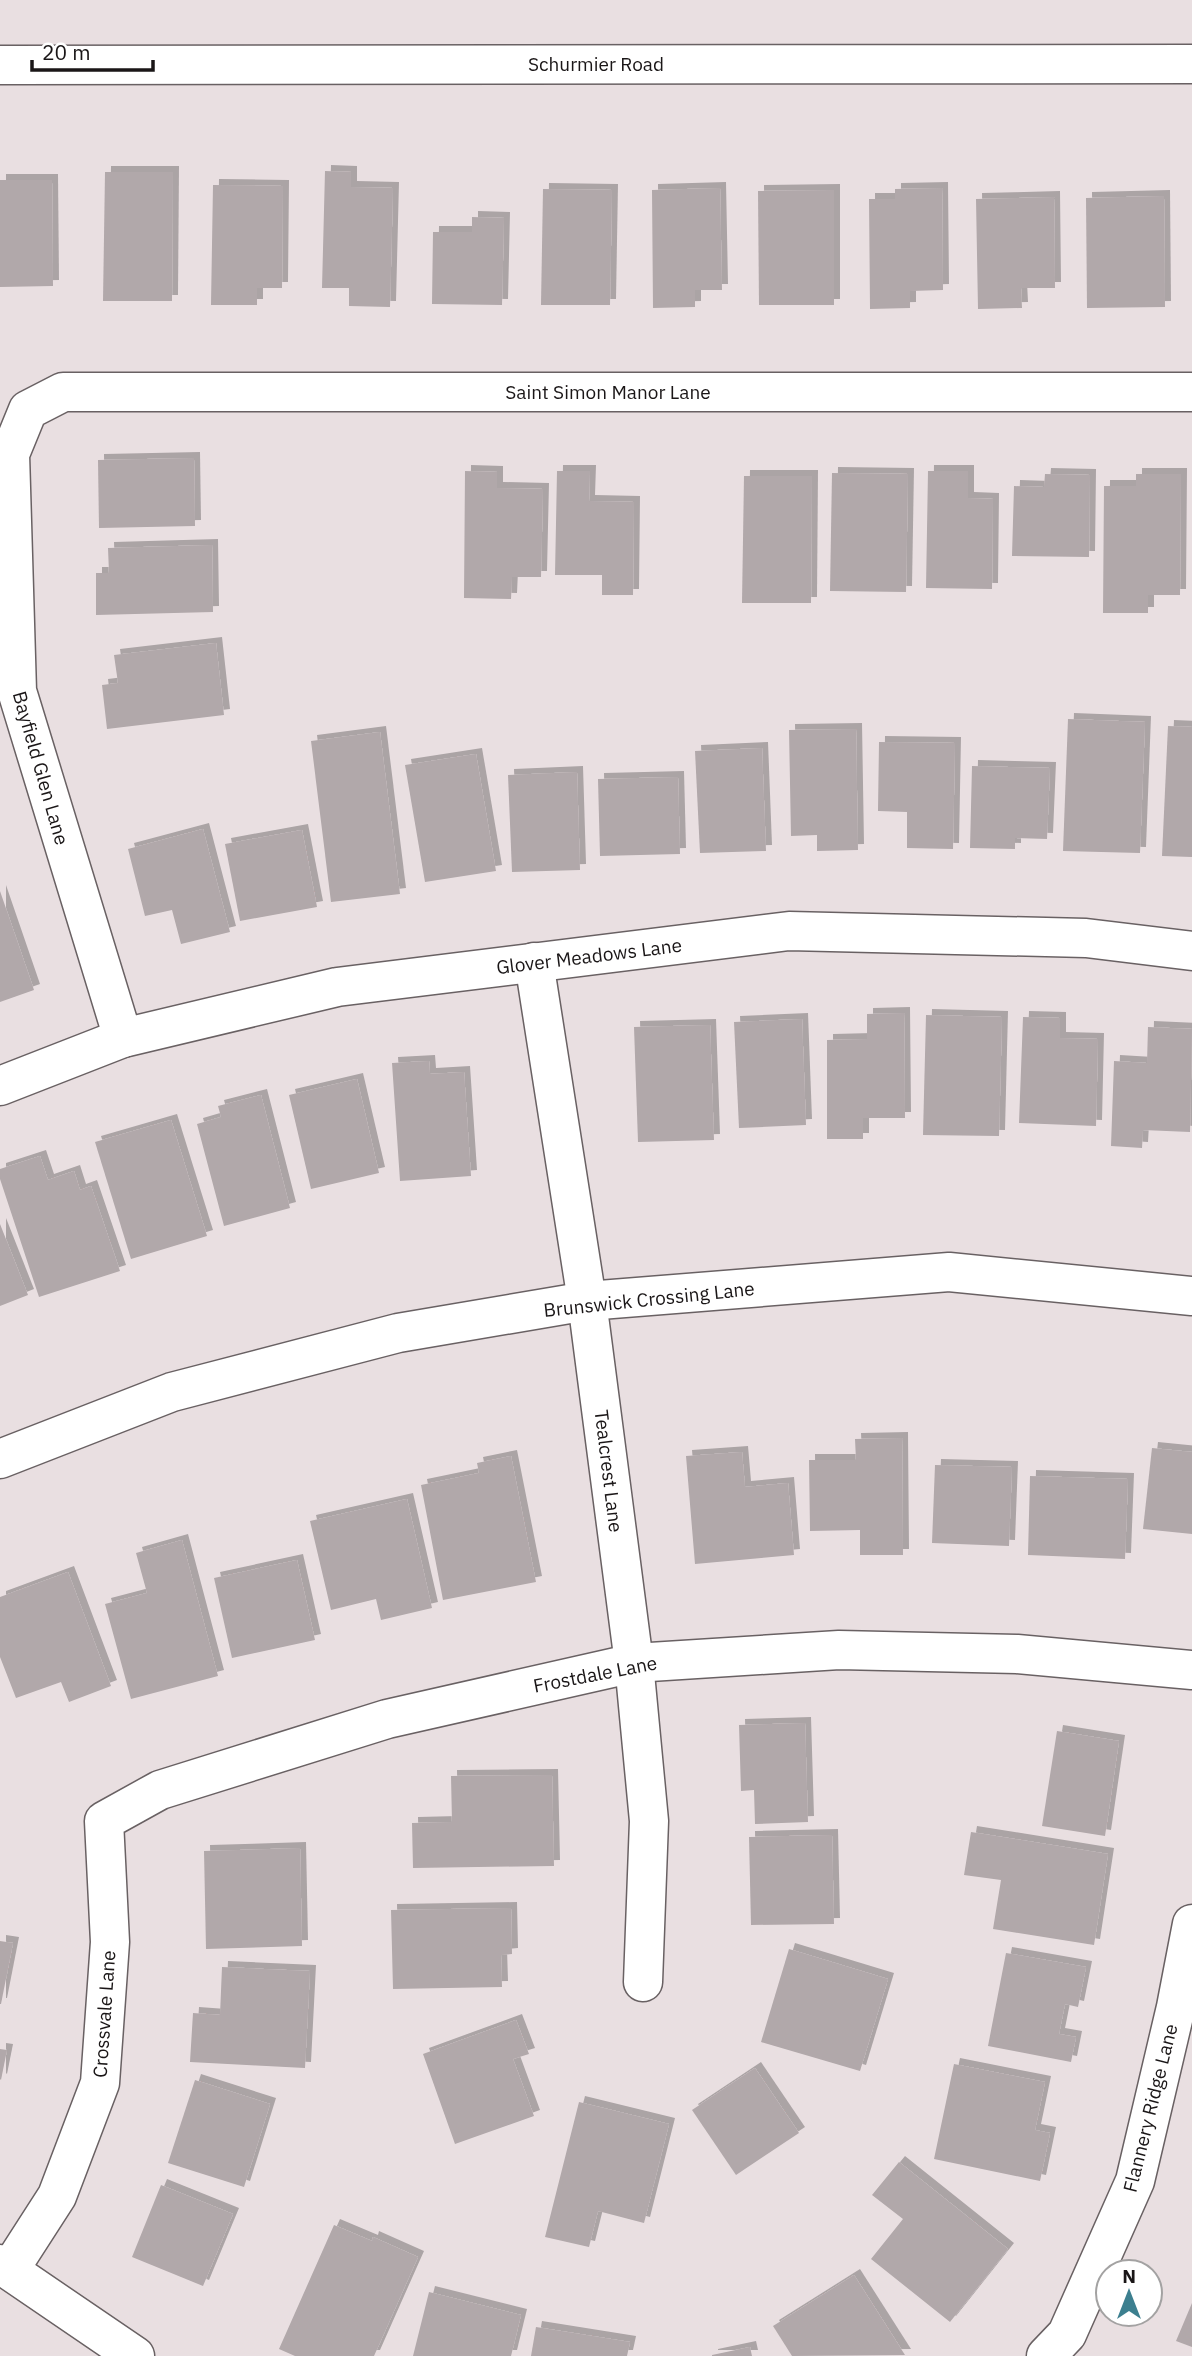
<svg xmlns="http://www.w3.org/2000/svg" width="1192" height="2356" font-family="'IBM Plex Sans',sans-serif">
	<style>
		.building { fill: #b1a8aa; filter: url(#shadow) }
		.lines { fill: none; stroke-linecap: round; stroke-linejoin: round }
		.minor-casing { stroke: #696163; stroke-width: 41 }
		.minor { stroke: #fff; stroke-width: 38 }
		.labels { text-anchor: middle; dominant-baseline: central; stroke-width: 5; stroke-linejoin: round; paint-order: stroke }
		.street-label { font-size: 19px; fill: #1a1617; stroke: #fff }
	</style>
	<defs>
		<filter id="shadow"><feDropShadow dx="6" dy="-6" stdDeviation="0" flood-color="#0004"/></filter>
	</defs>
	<rect width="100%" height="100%" fill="#e9dfe1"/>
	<g class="building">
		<path d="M325,171L351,172V187L393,188L390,307L349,306V288H322Z"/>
		<path d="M105,172H173L172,301H103Z"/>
		<path d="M0,180H52L53,286L0,287Z"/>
		<path d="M213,185L283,186L282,288H257V305H211Z"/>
		<path d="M720,188L722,290H695V307L653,308L652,190Z"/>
		<path d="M942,188L943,290L910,291V308L870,309L869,199H895V189Z"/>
		<path d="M543,189L612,190L610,305H541Z"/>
		<path d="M834,190V305H759L758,191Z"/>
		<path d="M1164,196L1165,307L1087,308L1086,198Z"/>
		<path d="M1054,197L1055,288H1021L1022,308L978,309L976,199Z"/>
		<path d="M472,217L504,218L502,305L432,304L433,232H472Z"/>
		<path d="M194,458L195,526L99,528L98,460Z"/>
		<path d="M465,471L497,472V488L543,489L541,577H512L511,599L464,598Z"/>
		<path d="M557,471H590L589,501L634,502L633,595H602V575H555Z"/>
		<path d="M928,471H968V498L993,499L992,589L926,588Z"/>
		<path d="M832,473L908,474L906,592L830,591Z"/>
		<path d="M1045,474L1090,475L1089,557L1012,556L1014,486L1044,487Z"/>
		<path d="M1136,474H1181L1180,595H1148V613H1103L1104,486H1136Z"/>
		<path d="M744,476H812L811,603H742Z"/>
		<path d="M212,545L213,612L96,615V573H109L108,548Z"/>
		<path d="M216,643L224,715L107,729L102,685L118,683L114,655Z"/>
		<path d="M1068,719L1145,722L1140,853L1063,851Z"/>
		<path d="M1168,726L1192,727V857L1162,856Z"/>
		<path d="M856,729L858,850L817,851V835L791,836L789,730Z"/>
		<path d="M380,732L400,894L331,902L311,741Z"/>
		<path d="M879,742L955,743L953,849L907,848V812L878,811Z"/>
		<path d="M762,748L766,851L700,853L695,751Z"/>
		<path d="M476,754L496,871L425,882L405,765Z"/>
		<path d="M972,766L1050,768L1047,839L1015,838V849L970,848Z"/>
		<path d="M577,772L580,870L512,872L508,775Z"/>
		<path d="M678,777L680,854L600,856L598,779Z"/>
		<path d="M203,829L230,932L181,944L172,910L145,916L128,849Z"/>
		<path d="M302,830L317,907L240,921L225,844Z"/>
		<path d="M0,891L34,990L0,1002Z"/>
		<path d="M904,1013L905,1118H863V1139H827V1040L867,1039V1014Z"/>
		<path d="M926,1015L1002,1017L999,1136L923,1135Z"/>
		<path d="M1023,1017L1060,1018V1038L1098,1039L1096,1126L1019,1123Z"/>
		<path d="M802,1019L806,1125L739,1128L734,1022Z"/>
		<path d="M710,1025L714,1140L638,1142L634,1027Z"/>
		<path d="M1148,1027L1192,1029L1190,1132L1143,1130L1142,1148L1111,1146L1114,1061L1147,1063Z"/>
		<path d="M429,1061L430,1074L464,1072L471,1176L400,1181L392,1063Z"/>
		<path d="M357,1079L379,1173L311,1189L289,1095Z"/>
		<path d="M261,1095L290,1208L224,1226L197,1124L221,1117L218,1106Z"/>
		<path d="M171,1120L207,1236L131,1259L95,1142Z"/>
		<path d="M40,1156L48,1180L74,1171L80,1190L91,1186L120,1271L39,1297L0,1179V1169Z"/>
		<path d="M0,1224L28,1295L0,1306Z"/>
		<path d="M902,1438L903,1555H860V1530L810,1531L809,1460H856L855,1439Z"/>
		<path d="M1152,1448L1192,1452V1534L1143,1529Z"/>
		<path d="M742,1452L745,1487L788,1483L794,1555L695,1564L686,1456Z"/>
		<path d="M511,1456L536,1582L443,1600L421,1485L479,1473L477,1463Z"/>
		<path d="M935,1465L1012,1467L1009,1546L932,1543Z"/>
		<path d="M1030,1476L1128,1479L1125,1559L1028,1555Z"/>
		<path d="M407,1499L432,1608L381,1620L376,1599L331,1610L310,1521Z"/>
		<path d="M182,1540L218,1676L131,1699L105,1604L147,1593L136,1553Z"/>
		<path d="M297,1560L315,1640L232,1658L214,1578Z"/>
		<path d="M68,1572L111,1686L69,1702L61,1682L16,1698L0,1657V1597Z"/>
		<path d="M805,1723L808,1822L755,1824L754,1790L741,1791L739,1725Z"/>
		<path d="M1057,1731L1119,1741L1105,1836L1042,1826Z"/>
		<path d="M552,1775L554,1866L413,1868L412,1823L452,1822L451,1776Z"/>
		<path d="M971,1832L1108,1854L1094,1945L993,1929L1001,1880L964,1875Z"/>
		<path d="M832,1835L834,1924L751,1925L749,1837Z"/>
		<path d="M300,1848L302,1946L206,1949L204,1851Z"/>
		<path d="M511,1908L512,1954L501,1955L502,1987L393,1989L391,1910Z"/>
		<path d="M0,1941L13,1943L1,2004H0Z"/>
		<path d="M789,1949L888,1979L860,2071L761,2042Z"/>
		<path d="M1006,1953L1086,1967L1078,2007L1065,2004L1059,2034L1076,2037L1071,2062L988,2046Z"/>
		<path d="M222,1967L310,1971L305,2068L190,2062L193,2013L220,2015Z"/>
		<path d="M516,2020L529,2054L513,2059L534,2116L455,2144L423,2054Z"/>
		<path d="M0,2049L7,2050L1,2080L0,2079Z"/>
		<path d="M954,2064L1045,2082L1035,2130L1050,2133L1040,2181L934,2159Z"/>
		<path d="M755,2068L799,2133L736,2175L692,2110Z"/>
		<path d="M195,2080L270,2104L244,2187L168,2163Z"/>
		<path d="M579,2102L669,2124L644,2223L598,2211L589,2247L545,2237Z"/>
		<path d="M899,2162L1008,2249L950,2322L871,2259L903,2219L872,2195Z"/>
		<path d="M161,2185L233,2214L203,2286L132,2257Z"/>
		<path d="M334,2225L372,2241L373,2237L418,2257L374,2356H295L279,2349Z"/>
		<path d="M854,2275L905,2355L792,2356L773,2326Z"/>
		<path d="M429,2292L521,2315L511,2356H413Z"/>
		<path d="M1192,2303V2347L1176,2341Z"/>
		<path d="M536,2327L630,2342L627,2356H531Z"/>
		<path d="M750,2347L752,2356H712V2355Z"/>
	</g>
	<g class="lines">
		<defs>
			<g id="minor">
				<path d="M0,65L1192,64"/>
				<path d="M534,962L587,1301L634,1663L649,1821L643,1982"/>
				<path d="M123,1038L17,691L10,454L28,410L63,392H1192"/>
				<path d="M0,1086L123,1038L337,987L789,931L1086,938L1192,951"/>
				<path d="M0,1459L172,1392L398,1333L587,1301L949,1272L1192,1296"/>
				<path d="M0,2264L135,2356"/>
				<path d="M10,2269L57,2196L100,2083L110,1942L104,1821L160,1790L387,1719L634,1663L839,1650L1017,1654L1192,1670"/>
				<path d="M1046,2356L1067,2334L1135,2181L1176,2007L1192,1924"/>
			</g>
		</defs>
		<use href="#minor" class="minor-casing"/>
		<use href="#minor" class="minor"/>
	</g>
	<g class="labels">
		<g class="street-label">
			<text x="596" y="64">Schurmier Road</text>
			<text x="608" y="392">Saint Simon Manor Lane</text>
			<text transform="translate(41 768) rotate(74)">Bayfield Glen Lane</text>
			<text transform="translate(589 956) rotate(-7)">Glover Meadows Lane</text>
			<text transform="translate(649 1299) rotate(-6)">Brunswick Crossing Lane</text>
			<text transform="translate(609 1471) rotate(83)">Tealcrest Lane</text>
			<text transform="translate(595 1674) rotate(-11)">Frostdale Lane</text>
			<text transform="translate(104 2014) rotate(-86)">Crossvale Lane</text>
			<text transform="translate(1150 2108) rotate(-76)">Flannery Ridge Lane</text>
		</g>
	</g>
	<g transform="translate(1129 2293)"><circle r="33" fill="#ffffff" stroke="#a3a2a2" stroke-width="2"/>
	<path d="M0-5L12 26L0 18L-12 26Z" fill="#3c7f8f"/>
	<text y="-10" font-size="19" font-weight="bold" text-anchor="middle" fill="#1a1617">N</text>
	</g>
	<path d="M32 60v10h121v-10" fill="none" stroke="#1a1617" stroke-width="3.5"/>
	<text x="42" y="60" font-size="21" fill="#1a1617" stroke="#ffffff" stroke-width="5" paint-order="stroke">20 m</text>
</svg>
